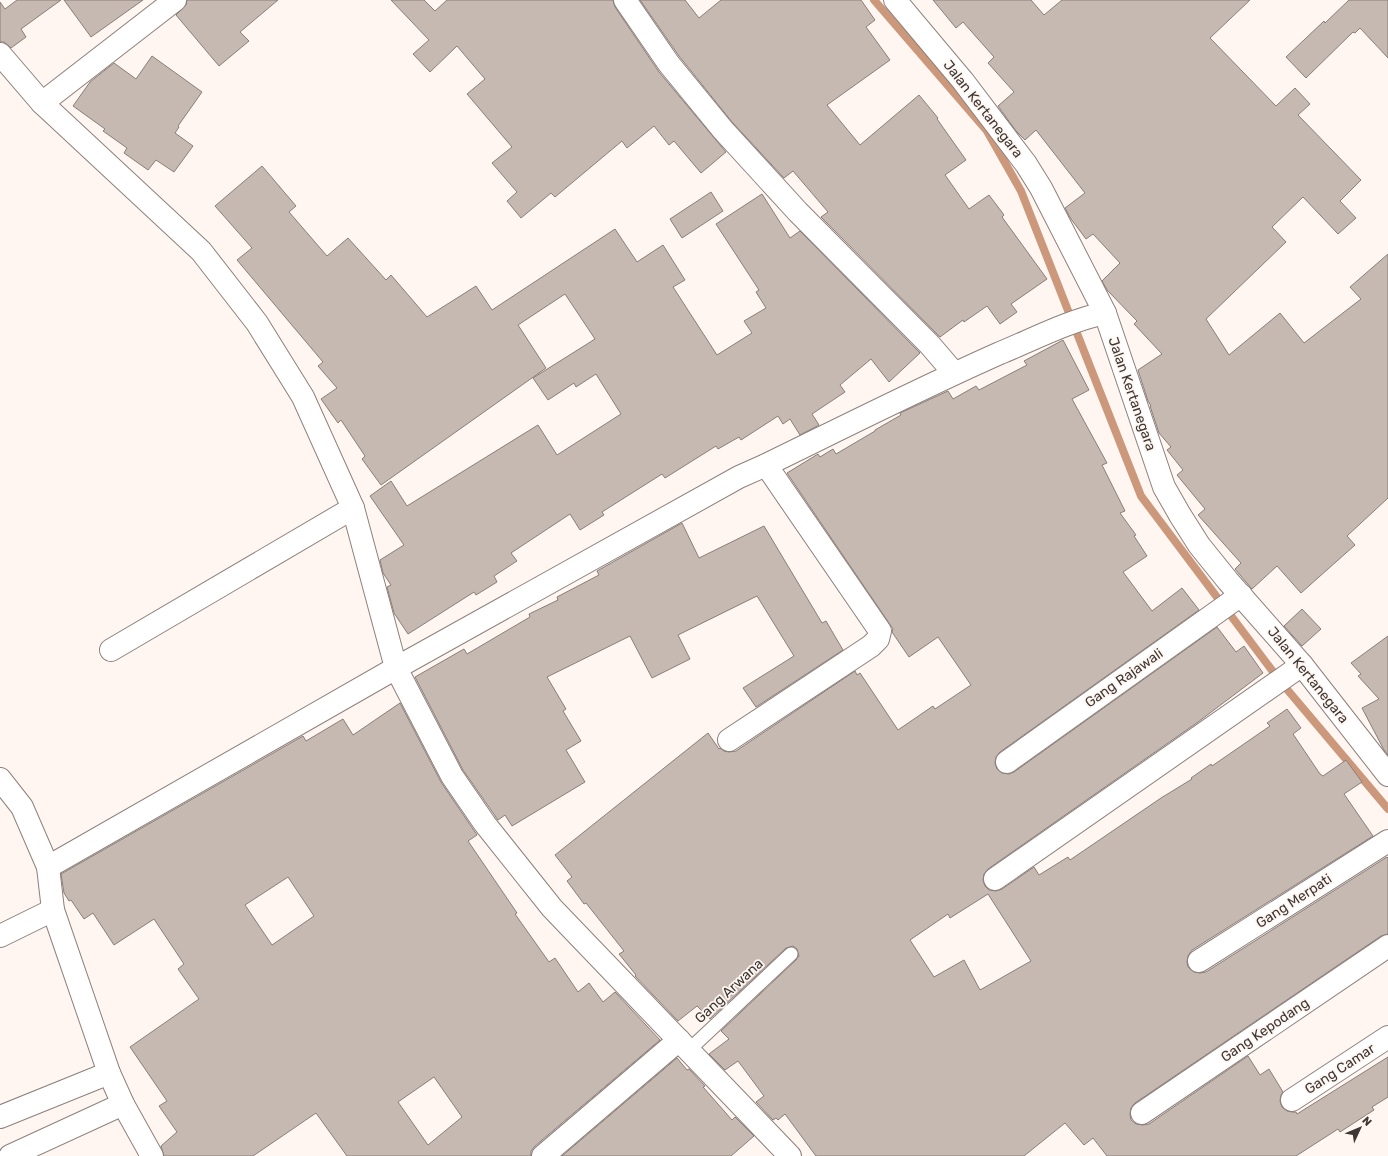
<svg xmlns="http://www.w3.org/2000/svg" width="1388" height="1156" font-family="Rubik,sans-serif">
	<style>
		.lines { fill: none; stroke-linecap: round; stroke-linejoin: round }
		.stream { stroke: #cc987b; stroke-width: 8 }
		.building { fill: #c6b9b2; stroke: #8a7e78; fill-rule: evenodd }
		.service-casing { stroke: #8d817b; stroke-width: 15 }
		.minor-casing { stroke: #8d817b; stroke-width: 24 }
		.service { stroke: #fff; stroke-width: 13 }
		.minor { stroke: #fff; stroke-width: 22 }
		.labels { text-anchor: middle; dominant-baseline: central; stroke-width: 3.5; stroke-linejoin: round; paint-order: stroke }
		.street-label { font-size: 14px; fill: #3c3734; stroke: #fff6f2 }
	</style>
	<rect width="100%" height="100%" fill="#fff6f2"/>
	<g class="lines">
		<path class="stream" d="M874,0L987,131L1021,191L1141,496L1280,681L1388,809"/>
	</g>
	<g class="building">
		<path d="M17,0H61L21,29L26,37L11,48L4,42H0V2L5,9Z"/>
		<path d="M64,0H143L91,37Z"/>
		<path d="M187,0H278L240,32L249,41L219,66L176,15L186,5Z"/>
		<path d="M391,0H424L435,11L447,0H613L615,7L659,72L726,152L701,173L674,141L669,145L654,126L627,148L622,141L555,197L551,193L521,218L507,201L517,192L492,163L512,147L467,94L485,79L457,46L430,72L413,54L429,40Z"/>
		<path d="M640,0H685L699,18L721,0H861L875,20L866,27L890,60L827,105L860,145L919,95L938,118L937,119L966,160L945,175L969,209L989,195L1004,215L1002,217L1047,279L1011,304L1017,312L1000,324L987,306L964,322L963,320L940,337L821,217L828,212L793,171L784,178L732,122L679,56Z"/>
		<path d="M933,0H1031L1044,15L1062,0H1250L1210,38L1276,106L1295,88L1310,104L1298,115L1361,180L1340,201L1356,218L1338,234L1303,197L1272,227L1286,242L1206,319L1229,355L1280,313L1304,343L1361,299L1350,287L1388,254V498L1347,536L1355,545L1301,593L1277,566L1252,589L1235,569L1241,563L1198,515L1205,509L1177,475L1183,470L1167,450L1171,447L1159,433L1150,406H1151L1148,401L1138,370L1162,354L1134,324L1137,321L1107,290L1102,281L1120,263L1093,234L1086,239L1071,219L1065,208L1085,193L1036,130L1025,140L1016,131L998,106L1014,92L988,63L994,57L963,22L956,28Z"/>
		<path d="M1349,0H1388V58L1360,28L1355,33L1353,32L1306,78L1286,57L1324,21L1325,23Z"/>
		<path d="M152,56L202,92L178,126L179,127L175,133L193,146L174,172L156,160L148,170L124,153L127,148L103,131L105,129L73,106L90,82L114,63L136,79Z"/>
		<path d="M262,166L296,206L289,212L327,256L348,238L386,280L391,275L427,317L476,286L492,310L615,229L637,262L663,245L685,280L673,287L717,355L752,333L744,321L766,308L756,292L759,290L716,224L762,194L790,238L800,231L920,353L889,382L871,359L840,385L845,392L812,414L819,425L800,435L790,419L783,424L778,416L741,440L739,437L718,449L716,446L665,478L662,474L602,512L604,515L580,530L570,514L511,553L517,561L494,576L497,582L476,595L474,592L408,634L394,613L387,587L391,585L383,573L380,560L404,545L370,496L391,481L407,506L538,425L557,455L621,414L596,374L576,387L574,383L548,400L533,378L595,339L565,294L518,325L546,368L381,485L362,459L365,456L341,420L338,423L321,399L337,388L318,366L323,362L237,260L252,248L215,206Z"/>
		<path d="M711,192L723,211L682,238L670,219Z"/>
		<path d="M1063,340L1089,390L1072,399L1107,463L1102,465L1125,511L1120,513L1136,535L1134,536L1147,556L1123,572L1152,611L1182,588L1199,610L1000,752L996,757L995,763L997,769L1002,773L1009,774L1014,772L1217,627L1236,652L1244,646L1263,673L1198,722L988,869L984,874L983,880L985,886L989,890L996,891L1002,889L1034,867L1039,875L1068,857L1070,860L1161,798L1192,779L1191,778L1211,764L1212,766L1270,726L1267,723L1287,709L1301,728L1293,734L1320,774L1323,776L1346,760L1362,782L1344,794L1373,836L1192,950L1188,956L1187,962L1188,967L1194,972L1200,973L1206,972L1387,857L1388,858V934L1381,936L1135,1103L1131,1108L1130,1114L1131,1120L1136,1124L1143,1125L1149,1124L1248,1056L1260,1075L1269,1069L1283,1092L1281,1095L1280,1101L1282,1107L1287,1111L1292,1112H1296L1297,1114L1388,1057V1097L1372,1107L1374,1110L1340,1132L1338,1129L1296,1156H1107L1093,1138L1084,1145L1065,1123L1024,1156H816L785,1114L778,1120L776,1118L773,1120L756,1102L764,1096L738,1061L725,1070L709,1054L729,1039L721,1031L796,960L799,956L797,949L793,946L786,948L710,1019L697,1006L678,1021L635,976L636,975L619,954L624,951L586,903L584,904L567,881L572,877L555,855L708,733L719,749L720,748L724,751L729,752L736,751L855,671L857,675L860,673L898,730L933,706L935,709L971,685L938,637L909,657L892,632L893,629L787,473L818,454L820,457L833,449L836,454L875,431V430L901,415L900,413L948,391L953,399L976,386L979,390L1027,365L1024,361ZM988,894L1031,961L980,990L964,960L934,977L910,940L948,914L950,918Z"/>
		<path d="M682,523L699,558L764,526L822,623L826,621L843,650L756,707L743,688L794,656L757,596L678,635L690,659L652,678L630,636L547,677L566,709L563,711L581,741L566,750L585,782L512,826L505,815L498,820L463,770L415,677L464,649L467,654L530,617L529,614L558,600L557,597L599,575L597,571Z"/>
		<path d="M1302,609L1321,629L1302,646L1284,626Z"/>
		<path d="M1388,636V755L1384,750L1362,708L1379,699L1358,676L1361,674L1351,663Z"/>
		<path d="M400,703L441,782L477,835L468,841L517,913L515,914L549,962L555,958L578,992L589,983L603,1002L615,992L660,1040L535,1146L531,1151V1156H347L316,1113L253,1156H164L161,1146L177,1132L159,1106L167,1101L130,1047L199,999L178,969L184,964L154,919L114,945L93,913L84,919L71,900L69,901L64,893L61,874L303,736L306,741L343,719L353,735ZM288,877L314,916L272,945L245,905ZM434,1077L462,1117L428,1145L398,1102Z"/>
		<path d="M677,1058L687,1070L689,1069L705,1086L703,1087L732,1120L735,1117L754,1136L731,1156H562Z"/>
	</g>
	<g class="lines">
		<defs>
			<path id="service" d="M689,1050L791,954"/>
			<g id="minor">
				<path d="M625,0L669,64L723,130L798,212L930,345L954,373"/>
				<path d="M895,0L963,81L1026,164L1041,188L1105,313L1164,487L1180,515L1199,545L1228,581L1302,665L1388,775"/>
				<path d="M0,54L42,103L201,251L257,323L303,397L353,508L396,668L452,776L485,824L552,908L790,1156"/>
				<path d="M42,103L175,0"/>
				<path d="M111,650L353,508"/>
				<path d="M729,740L871,646L878,639L880,631L766,465"/>
				<path d="M1007,762L1241,595"/>
				<path d="M0,779L22,807L48,867L53,910L109,1073L123,1104L152,1156"/>
				<path d="M48,867L396,668L739,477L766,465C844,427 921,388 1000,353C1034,339 1068,321 1105,313"/>
				<path d="M995,879L1302,665"/>
				<path d="M0,936L53,910"/>
				<path d="M1199,961L1388,841"/>
				<path d="M1292,1100L1388,1037"/>
				<path d="M1142,1113L1388,946"/>
				<path d="M0,1117L109,1073"/>
				<path d="M10,1156L123,1104"/>
				<path d="M543,1156L679,1040"/>
			</g>
		</defs>
		<use href="#service" class="service-casing"/>
		<use href="#minor" class="minor-casing"/>
		<use href="#service" class="service"/>
		<use href="#minor" class="minor"/>
	</g>
	<g class="labels">
		<g class="street-label">
			<text transform="translate(983 109) rotate(52)">Jalan Kertanegara</text>
			<text transform="translate(1132 394) rotate(71)">Jalan Kertanegara</text>
			<text transform="translate(1308 675) rotate(51)">Jalan Kertanegara</text>
			<text transform="translate(1124 678) rotate(-35)">Gang Rajawali</text>
			<text transform="translate(1294 901) rotate(-33)">Gang Merpati</text>
			<text transform="translate(729 991) rotate(-43)">Gang Arwana</text>
			<text transform="translate(1265 1030) rotate(-34)">Gang Kepodang</text>
			<text transform="translate(1340 1069) rotate(-33)">Gang Camar</text>
		</g>
	</g>
	<g transform="translate(1360 1128) rotate(46)" stroke="#fff6f2" stroke-width="3" paint-order="stroke">
	<path d="M0-3L7 15L0 10L-7 15Z" fill="#3c3734"/>
	<text y="-6" font-size="11" font-weight="bold" text-anchor="middle" fill="#3c3734">N</text>
	</g>
</svg>
